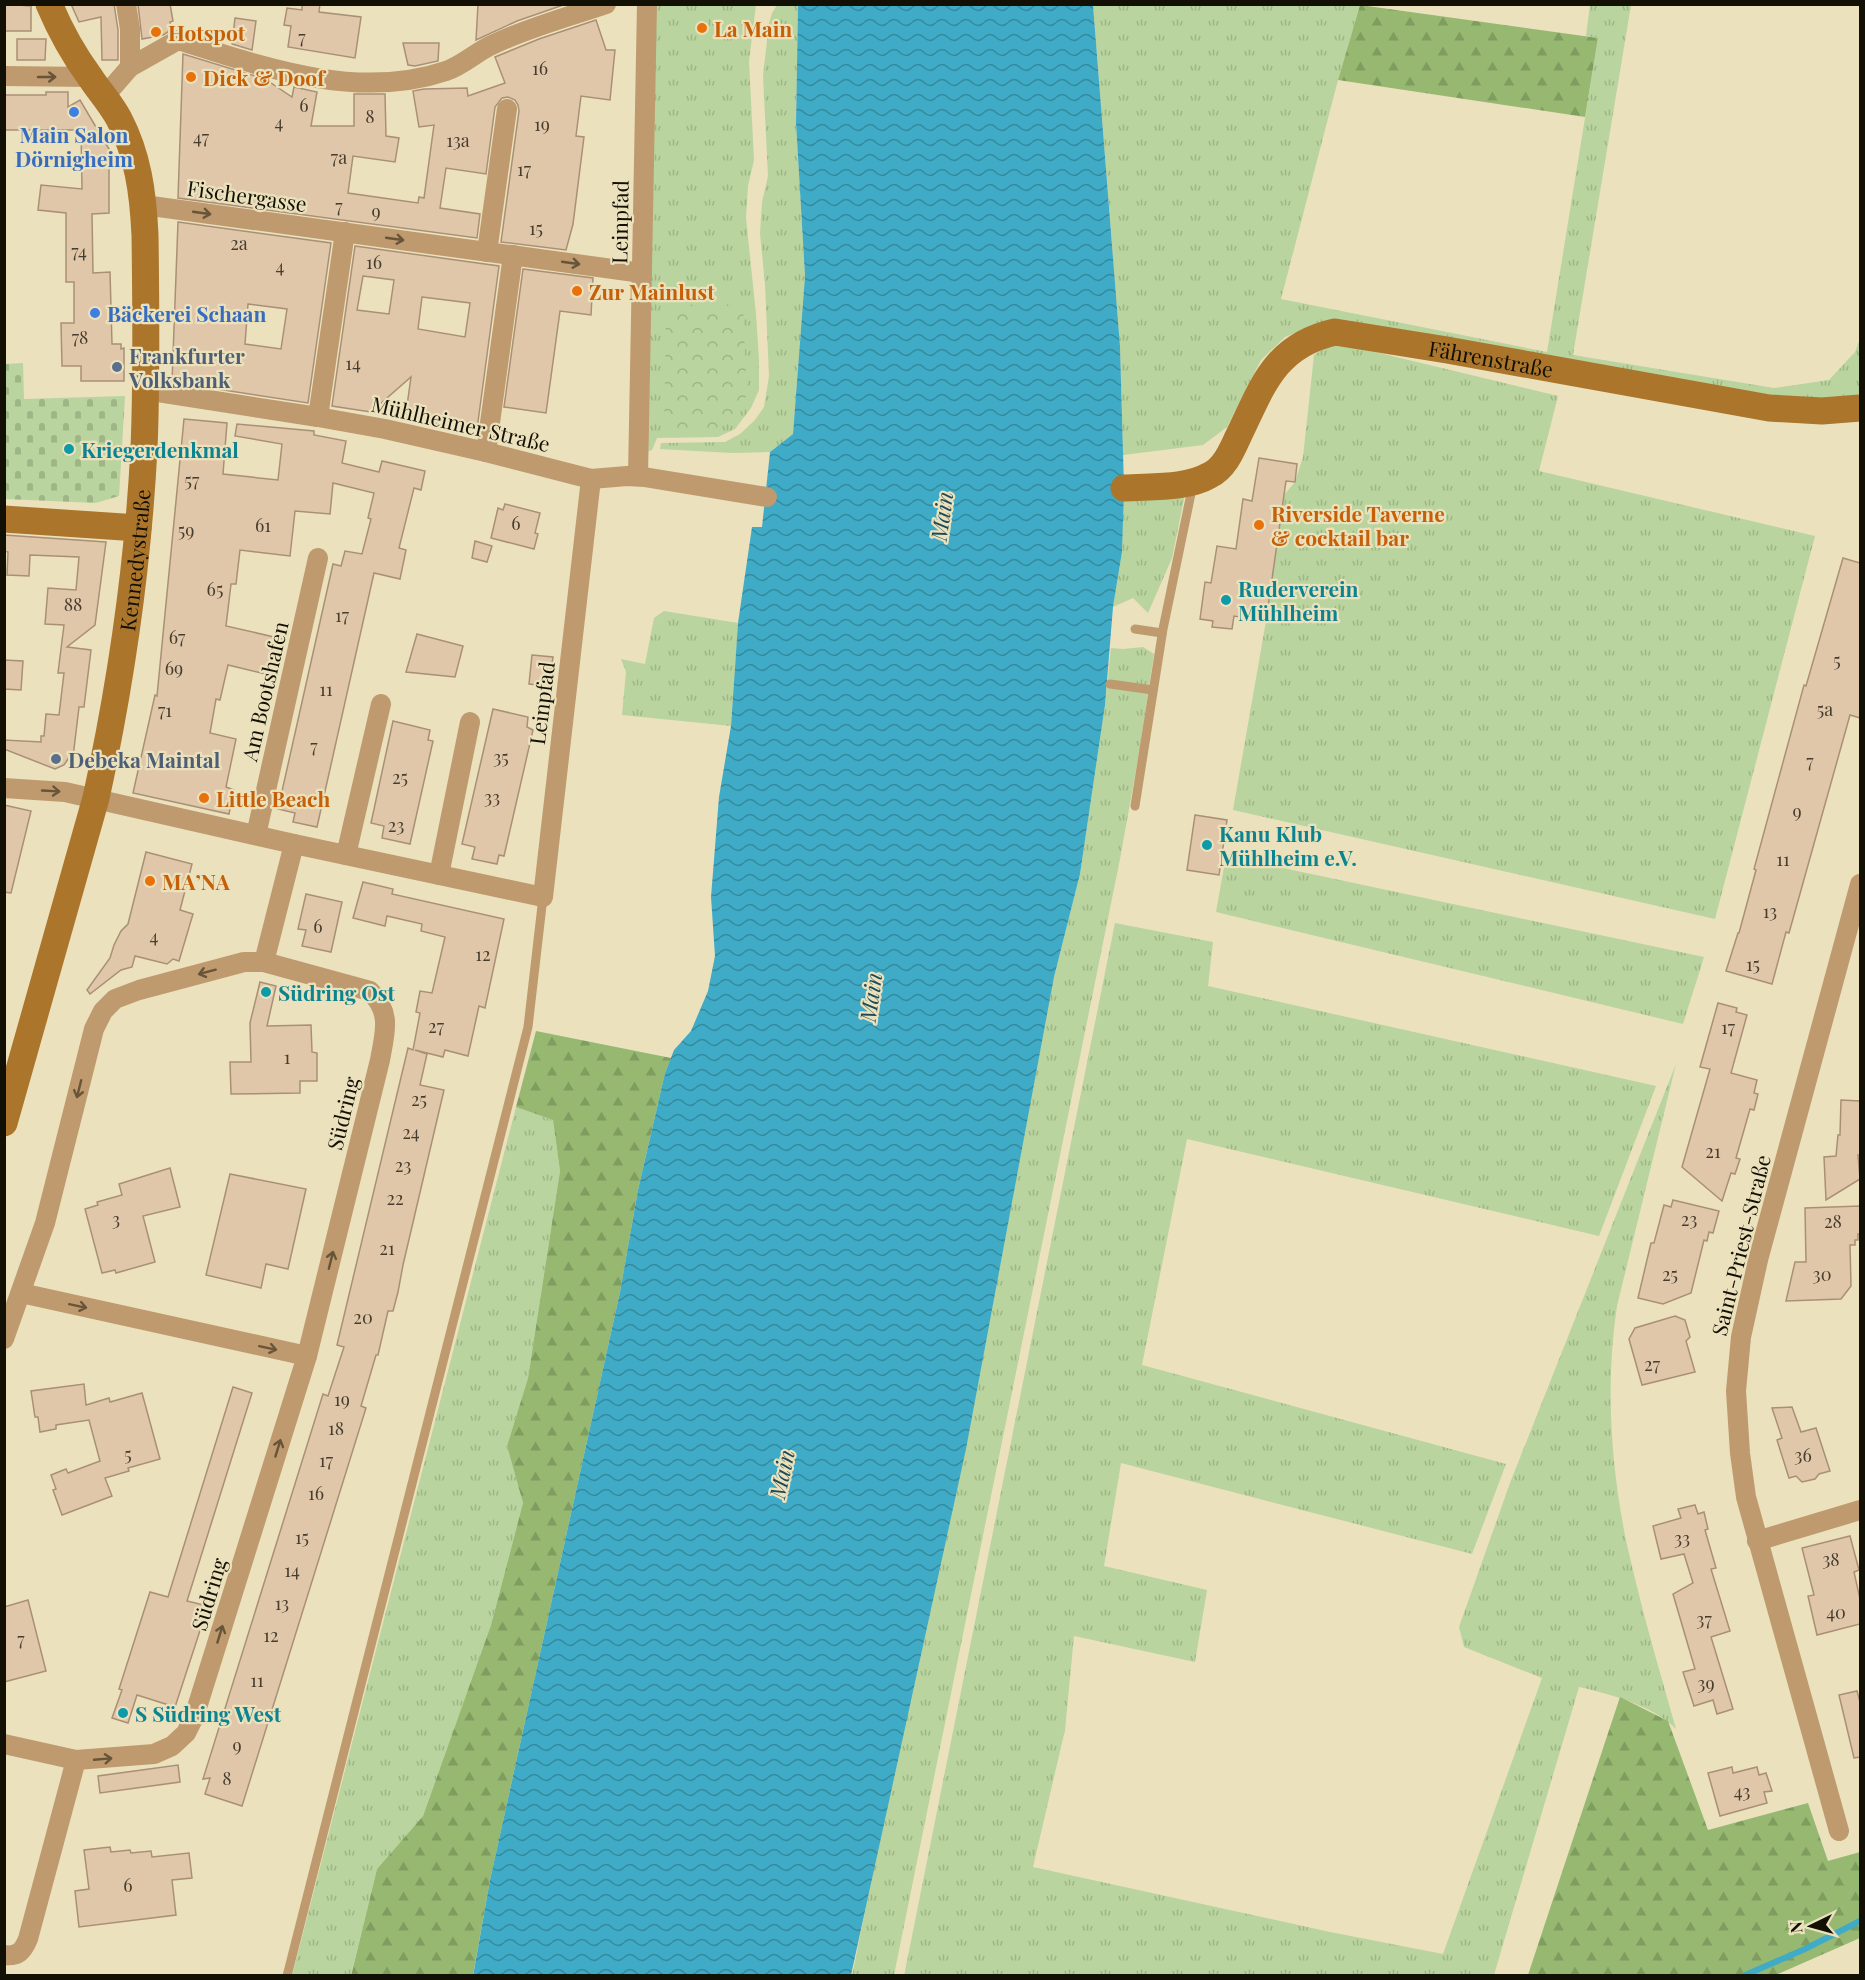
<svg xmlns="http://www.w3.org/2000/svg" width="1865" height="1980" font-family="'Playfair Display',serif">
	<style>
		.grass { fill: url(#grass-tufts) }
		.forest { fill: url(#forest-firs) }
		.cemetery { fill: url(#cemetery-stones) }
		.park { fill: url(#park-crowns) }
		.water { fill: url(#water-waves) }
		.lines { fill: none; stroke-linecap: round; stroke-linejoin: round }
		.stream { stroke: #40abc6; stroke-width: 6 }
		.building { fill: #e1c7aa; stroke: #a99075; stroke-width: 1.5; fill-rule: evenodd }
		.lane { stroke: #be9a6e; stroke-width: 9 }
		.street { stroke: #be9a6e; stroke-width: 20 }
		.secondary { stroke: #ab752b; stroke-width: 27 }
		.oneway { stroke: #685439 }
		.food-dot { fill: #e8710a; stroke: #ebe1bd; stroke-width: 2 }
		.shop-dot { fill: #3f7fe0; stroke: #ebe1bd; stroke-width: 2 }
		.service-dot { fill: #5c6f8a; stroke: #ebe1bd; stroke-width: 2 }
		.culture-dot { fill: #0f9aa8; stroke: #ebe1bd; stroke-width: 2 }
		.labels { text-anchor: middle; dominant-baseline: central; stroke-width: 4.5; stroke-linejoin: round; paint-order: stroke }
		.number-label { font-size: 18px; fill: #463d2e }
		.food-label { font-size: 21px; font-weight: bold; fill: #c56008; stroke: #ebe1bd; text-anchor: start }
		.shop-label { font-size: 21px; font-weight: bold; fill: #366cbe; stroke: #ebe1bd }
		.street-label { font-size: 21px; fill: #120f04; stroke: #ebe1bd }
		.service-label { font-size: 21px; font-weight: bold; fill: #4e5e75; stroke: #ebe1bd; text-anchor: start }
		.culture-label { font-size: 21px; font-weight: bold; fill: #0d838f; stroke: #ebe1bd; text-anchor: start }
		.water-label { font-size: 22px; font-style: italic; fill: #1c4a56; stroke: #ebe1bd }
	</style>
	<defs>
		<pattern id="grass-tufts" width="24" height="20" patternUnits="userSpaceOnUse" patternTransform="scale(1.5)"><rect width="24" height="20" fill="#b9d49e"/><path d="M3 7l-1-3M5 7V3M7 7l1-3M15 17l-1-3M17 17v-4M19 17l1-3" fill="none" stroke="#9eb586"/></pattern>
		<pattern id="forest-firs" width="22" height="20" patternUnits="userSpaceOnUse" patternTransform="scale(1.5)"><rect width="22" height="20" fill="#96b871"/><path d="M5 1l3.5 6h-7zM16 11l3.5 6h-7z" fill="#809d60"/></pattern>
		<pattern id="cemetery-stones" width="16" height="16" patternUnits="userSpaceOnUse" patternTransform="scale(1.5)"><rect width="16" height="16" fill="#b9d49e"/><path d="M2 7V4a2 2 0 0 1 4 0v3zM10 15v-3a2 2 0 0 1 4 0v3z" fill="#9eb586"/></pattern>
		<pattern id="park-crowns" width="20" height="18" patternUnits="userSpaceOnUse" patternTransform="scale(1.5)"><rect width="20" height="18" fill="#b9d49e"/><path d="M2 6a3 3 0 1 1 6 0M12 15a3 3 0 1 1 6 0" fill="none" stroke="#9eb586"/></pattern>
		<pattern id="water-waves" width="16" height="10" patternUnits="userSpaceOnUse" patternTransform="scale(1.5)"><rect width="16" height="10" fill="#40abc6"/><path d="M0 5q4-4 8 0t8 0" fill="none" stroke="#348a9f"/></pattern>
	</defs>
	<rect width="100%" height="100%" fill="#ebe1bd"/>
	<g class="grass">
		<path d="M655,5H756L749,61L754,160L748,186L746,218L756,314L759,360V390L751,408L735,429L718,437L657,438L652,450L643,453Z"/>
		<path d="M777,5H798L796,123L805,276L793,434L770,452L732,453L660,449L661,443L725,442L740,434L755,420L764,407L769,376L765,285L760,233L762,202L768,176L763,76L769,23L772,13Z"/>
		<path d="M1093,5H1360L1338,80L1281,299L1547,352L1598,38L1586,36L1590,5H1631L1573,355L1774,388L1829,380L1855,352L1860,339L1859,398L1786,400L1328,320L1285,337L1261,360L1227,427L1203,445L1123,455L1120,346Z"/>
		<path d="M1342,344L1558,396L1539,471L1815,536L1715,919L1233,810L1266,621L1284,495L1295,482L1303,457L1314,355L1327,346Z"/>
		<path d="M1185,494L1172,558L1148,613L1133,598L1113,607L1122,552L1123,501Z"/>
		<path d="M664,611L738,623L731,726L622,715L626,672L621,659L645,664L654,618Z"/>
		<path d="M1143,647L1154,654L1139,753L1120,859L894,1975L852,1976L1054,977L1080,874L1105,705L1111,648L1123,649Z"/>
		<path d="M1226,856L1704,957L1683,1024L1216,912Z"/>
		<path d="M1115,923L1213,942L1208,986L1656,1086L1599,1236L1187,1139L1142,1365L1506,1464L1472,1554L1121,1463L1104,1566L1207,1590L1195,1662L1074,1636L1065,1730L1033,1867L1330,1932L1443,1954L1542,1678L1464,1647L1459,1627L1510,1483L1676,1064L1617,1306C1606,1378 1610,1453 1623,1525C1626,1543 1631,1561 1635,1579C1647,1629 1662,1679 1676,1729C1654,1706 1610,1694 1579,1687L1494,1975L904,1976Z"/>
		<path d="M516,1107L553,1120L560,1171L528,1378L507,1446L523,1503L491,1625L423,1816L377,1869L351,1975L292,1976Z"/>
	</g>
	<g class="forest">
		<path d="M1360,5L1598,38L1585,117L1338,80Z"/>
		<path d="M536,1031L671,1058L665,1073L638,1190L620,1292L490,1880L473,1975L351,1976L377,1869L423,1816L491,1625L523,1503L507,1446L528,1378L560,1171L553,1120L516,1107Z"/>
		<path d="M1620,1697L1668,1721L1708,1830L1808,1803L1828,1861L1860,1852V1938L1776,1975H1528Z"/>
	</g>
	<path class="cemetery" d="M23,363L24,399L125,396L119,496L96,503L5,499V364Z"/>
	<path class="park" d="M666,306H743L747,395L731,419L708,433L664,434Z"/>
	<path class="water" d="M798,5H1093L1120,346L1124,488L1122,552L1113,607L1105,705L1080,874L1054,977L966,1449L851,1975L473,1976L490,1880L620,1292L638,1190L665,1073L674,1050L691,1031L708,991L715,956L711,897L719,797L731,726L738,623L752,527H762L770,452L793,434L805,276L796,123Z"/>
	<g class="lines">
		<path class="stream" d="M1743,1976L1805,1949L1860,1921"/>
	</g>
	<g class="building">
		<path d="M4,4L31,6V31H4Z"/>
		<path d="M71,4H114L118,30V60H102L101,17L79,22Z"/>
		<path d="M138,4H170L173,21L170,22L171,30L163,35L142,39Z"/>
		<path d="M302,4H320L319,12L361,17L355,58L288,47L291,26L284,25L287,8L302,10Z"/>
		<path d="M478,4H566L517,21L476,40Z"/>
		<path d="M235,18L256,21L252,50L232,44Z"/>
		<path d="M596,20L606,50H615L610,100L581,96L576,136L584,137L573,224L566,250L501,242L519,111L518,105L515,100L508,97L502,98L495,107L486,174L446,168L440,208L480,214L477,238L178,198L183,54L265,79L292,97L294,87L317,92L311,126H354V94H385L386,136L399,138L395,162L353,156L348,193L418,203L419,197L424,198L434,125L419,127L413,91L424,89L467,88L468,96L505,83L495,57L539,39Z"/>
		<path d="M17,39H46L45,60H17Z"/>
		<path d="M403,43H439L438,61L415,66L408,65Z"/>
		<path d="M46,92H68V107L80,100L109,149V213L92,214L93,273L110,272L112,344H121V349L124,348V381H81V366H62L61,323H74V282H66V213L38,210L41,185L82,189L81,130H4V95H46Z"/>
		<path d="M178,222L331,243L308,403L172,382ZM248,304L287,309L281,349L245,344Z"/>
		<path d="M355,246L499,266L477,429L405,420L411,377L371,412L332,406ZM363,276L394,280L389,314L357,310ZM422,297L470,303L465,337L418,329Z"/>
		<path d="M523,269L593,278L591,315L560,311L546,413L504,407Z"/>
		<path d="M184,419L227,423L223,474L278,480L282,444L235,436L237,424L314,431V435L346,441L342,463L379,472L382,461L425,471L421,490L414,488L399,548L406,550L400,579L374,573L317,827L293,822L295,813L278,809L333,564L341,566L345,551L362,554L371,519L368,518L374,493L333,483L330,514L295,511L290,556L240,550L236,584H231L226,626L283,639L274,676L228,665L220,700L216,699L210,733L236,739L226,787L234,790L229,814L133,793L155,695L157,696Z"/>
		<path d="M1259,458L1297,464L1295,482L1286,481L1266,621L1234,616L1232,629L1212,627L1213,621L1200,619L1205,582L1211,583L1217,546L1236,549L1243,499L1252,501Z"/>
		<path d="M505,504L540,513L535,533L538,534L534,549L491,538L498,508L503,510Z"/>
		<path d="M4,535L106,542L95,625L67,647L91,650L84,707H79L73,757L70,756L64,765L55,769L4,749V740L41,742V736H44L46,714L59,715L64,673H58L64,625L45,624L48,588L76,590L79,557L30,555L29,576L7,575L8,552L4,551Z"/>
		<path d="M475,541L492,546L487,562L472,558Z"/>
		<path d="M1843,558L1860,563V718L1850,715L1789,933L1786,932L1772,984L1726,971L1738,933H1739L1756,870L1754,869L1804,685L1806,686Z"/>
		<path d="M417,634L463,646L455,677L406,672Z"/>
		<path d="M532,655L553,657L549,686L529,684Z"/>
		<path d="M4,660L23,661L21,690L4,689Z"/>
		<path d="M493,709L528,717L527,727L533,730L504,856L499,855L497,864L472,859L475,847L462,844Z"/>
		<path d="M393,721L430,730L428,740L433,741L410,844L382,838L384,826L371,823Z"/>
		<path d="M4,805L31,811L11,893L4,892Z"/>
		<path d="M1195,815L1227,820L1219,875L1187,870Z"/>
		<path d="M146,852L192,864L180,910L193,914L179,961L173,959L167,964L135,956L132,967L121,970L90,994L87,990L110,958L114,945L121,931L128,924Z"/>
		<path d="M363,882L393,889L392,894L504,919L485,1008L479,1006L468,1056L445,1050L443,1057L415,1050L427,1054L420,1085L444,1090L403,1265L398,1292L393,1311H388L378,1355H376L361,1406L366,1408L242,1806L205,1794L210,1778L203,1779L323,1394L328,1396L344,1347L337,1345L408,1048L413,1050L420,1013L416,1012L420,991L432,993L445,937L421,931L422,924L387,916L385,926L353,918Z"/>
		<path d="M306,894L342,902L331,952L302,946L306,930L298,929Z"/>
		<path d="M260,982L276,986L267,1026L311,1025L312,1052L317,1053V1081H300V1093L231,1094L230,1062H251L250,1023Z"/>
		<path d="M1718,1003L1737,1008L1736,1012L1747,1015L1731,1073L1757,1080L1754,1093L1758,1094L1754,1110L1750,1109L1736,1158L1740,1159L1735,1174L1731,1173L1722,1201L1682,1167L1710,1069L1700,1067Z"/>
		<path d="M1841,1100L1860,1101V1155H1858L1860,1179L1826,1200L1824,1157L1836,1156L1838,1135H1840Z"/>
		<path d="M170,1168L180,1207L143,1216L155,1262L116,1273L115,1270L102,1273L85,1209L98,1205L97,1202L122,1195L119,1184Z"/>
		<path d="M230,1174L306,1189L288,1269L266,1264L261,1288L206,1275Z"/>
		<path d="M1673,1200L1719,1211L1713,1233L1709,1232L1707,1241L1704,1240L1691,1293L1663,1304L1638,1298L1651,1243H1654L1664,1205L1671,1207Z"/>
		<path d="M1860,1206V1234H1858V1240H1855V1245H1850L1851,1286L1841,1299L1786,1301L1795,1262H1806L1805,1208Z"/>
		<path d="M1675,1316L1685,1320L1690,1337L1686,1341L1695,1372L1642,1385L1629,1339L1635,1328Z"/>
		<path d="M84,1384L86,1405L109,1398L110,1402L142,1393L160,1459L128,1468L129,1471L105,1478L112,1496L62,1515L53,1490L56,1489L51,1475L66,1469L68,1473L100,1461L89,1420L56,1425V1429L40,1432L38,1417H35L31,1391Z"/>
		<path d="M233,1387L252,1393L187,1601L208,1606L175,1707L137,1695L128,1723L112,1718L122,1690L119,1689L150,1592L168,1597Z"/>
		<path d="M1792,1407L1801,1432L1816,1428L1830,1471L1819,1474L1815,1479L1802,1482L1796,1476L1789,1478L1777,1440L1782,1438L1772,1408Z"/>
		<path d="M1695,1505L1698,1514L1704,1512L1708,1529L1705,1530L1716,1568L1711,1569L1730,1631L1711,1637L1733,1709L1717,1714L1713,1700L1694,1706L1683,1672L1695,1669L1673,1594L1693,1583L1684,1554L1661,1559L1653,1526L1681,1518L1678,1509Z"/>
		<path d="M1850,1536L1859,1570L1854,1572L1860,1599V1624L1817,1635L1808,1596L1814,1595L1802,1548Z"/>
		<path d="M28,1600L46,1671L4,1682V1607Z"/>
		<path d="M1857,1691L1860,1702V1757L1854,1758L1839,1695Z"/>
		<path d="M178,1765L180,1782L100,1793L98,1776Z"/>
		<path d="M1732,1767L1733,1773L1757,1767L1759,1775L1766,1773L1772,1791L1764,1792L1767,1803L1720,1816L1708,1773Z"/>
		<path d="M110,1847L111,1852L130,1850L131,1853L151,1851L152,1857L189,1853L192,1878L172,1880L176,1915L79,1927L75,1891L89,1889L84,1850Z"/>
	</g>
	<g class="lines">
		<g class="lane">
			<path d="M1135,629L1162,633"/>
			<path d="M1110,684L1153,690"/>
			<path d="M1135,806L1163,629L1193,484"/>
			<path d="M287,1976L528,1027L543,897"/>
		</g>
		<g class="street">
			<path d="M126,4L130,29V67"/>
			<path d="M4,76L90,77"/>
			<path d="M104,97L130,67L178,40C263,67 357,101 446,71C464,65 477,51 494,44C530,27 568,17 606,4"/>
			<path d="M144,205L642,273"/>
			<path d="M487,252L507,109"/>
			<path d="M145,390L318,417L385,429L486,452L591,479L627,476L644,477L767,497"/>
			<path d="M318,417L345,232"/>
			<path d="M486,452L513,255"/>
			<path d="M638,476L647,4"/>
			<path d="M4,788L65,792L294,844L543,897L591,479"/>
			<path d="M256,835L318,558"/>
			<path d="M346,855L381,704"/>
			<path d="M439,875L470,722"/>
			<path d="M264,962L294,844"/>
			<path d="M21,1293L307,1356"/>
			<path d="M4,1339L45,1223L94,1029L103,1011L115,999L139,990L244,962H264L370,991C392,1013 385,1032 380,1060L307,1356L194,1717L186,1733L172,1746L154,1754L76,1760L4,1744"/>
			<path d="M1757,1541L1860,1510"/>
			<path d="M1839,1831L1746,1497L1740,1453L1736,1391L1741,1337L1758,1260L1860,884"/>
			<path d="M4,1955C18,1957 23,1951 28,1939L76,1760"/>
		</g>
		<g class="secondary">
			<path id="s1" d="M1124,488C1151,486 1186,489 1210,475C1224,468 1231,452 1237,439C1262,388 1273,346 1335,332L1447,350L1769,408L1822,411L1860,408"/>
			<path d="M4,519L138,528"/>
			<path id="s2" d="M4,1123L96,798C121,683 138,566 144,448C147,377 146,306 145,235C143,193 138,155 119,119C111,104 99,91 90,77C73,54 60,30 49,4"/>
		</g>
	</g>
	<defs><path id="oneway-shaft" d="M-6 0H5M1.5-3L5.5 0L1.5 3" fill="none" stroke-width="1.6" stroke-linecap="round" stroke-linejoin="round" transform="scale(1.5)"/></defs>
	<g class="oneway">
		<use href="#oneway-shaft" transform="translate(47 77)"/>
		<use href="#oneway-shaft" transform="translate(202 213) rotate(8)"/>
		<use href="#oneway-shaft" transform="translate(395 239) rotate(8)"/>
		<use href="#oneway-shaft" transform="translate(571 263) rotate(8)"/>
		<use href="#oneway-shaft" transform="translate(51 791) rotate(3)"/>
		<use href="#oneway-shaft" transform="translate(207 972) rotate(165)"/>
		<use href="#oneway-shaft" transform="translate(79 1089) rotate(104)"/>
		<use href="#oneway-shaft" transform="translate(331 1260) rotate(-76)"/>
		<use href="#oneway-shaft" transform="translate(78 1306) rotate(12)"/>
		<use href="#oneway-shaft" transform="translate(268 1348) rotate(12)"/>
		<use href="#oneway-shaft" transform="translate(278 1448) rotate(-73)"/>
		<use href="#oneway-shaft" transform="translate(220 1634) rotate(-73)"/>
		<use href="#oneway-shaft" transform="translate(103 1759) rotate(-5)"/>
	</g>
	<g class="food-dot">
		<circle cx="702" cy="28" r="6"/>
		<circle cx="156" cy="32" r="6"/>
		<circle cx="191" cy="77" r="6"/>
		<circle cx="577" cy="291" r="6"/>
		<circle cx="1259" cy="525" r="6"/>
		<circle cx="204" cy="798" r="6"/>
		<circle cx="150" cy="881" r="6"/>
	</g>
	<g class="shop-dot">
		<circle cx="74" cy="112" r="6"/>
		<circle cx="95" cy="313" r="6"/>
	</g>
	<g class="service-dot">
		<circle cx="117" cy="367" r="6"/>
		<circle cx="56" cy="759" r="6"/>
	</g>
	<g class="culture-dot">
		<circle cx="69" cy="449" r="6"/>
		<circle cx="1226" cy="600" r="6"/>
		<circle cx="1207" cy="845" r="6"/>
		<circle cx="266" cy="992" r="6"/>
		<circle cx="123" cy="1713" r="6"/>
	</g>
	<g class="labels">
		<g class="number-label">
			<text x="302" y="37">7</text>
			<text x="540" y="68">16</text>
			<text x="304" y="105">6</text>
			<text x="370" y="116">8</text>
			<text x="279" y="122">4</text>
			<text x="542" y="124">19</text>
			<text x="201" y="137">47</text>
			<text x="458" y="140">13a</text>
			<text x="339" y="157">7a</text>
			<text x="524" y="169">17</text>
			<text x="339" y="206">7</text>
			<text x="376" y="211">9</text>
			<text x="536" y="228">15</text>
			<text x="239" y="243">2a</text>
			<text x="79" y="251">74</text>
			<text x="374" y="262">16</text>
			<text x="280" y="266">4</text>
			<text x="80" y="337">78</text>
			<text x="353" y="363">14</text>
			<text x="192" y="480">57</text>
			<text x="516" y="523">6</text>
			<text x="263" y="525">61</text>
			<text x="186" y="530">59</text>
			<text x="215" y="589">65</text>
			<text x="73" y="604">88</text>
			<text x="342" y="615">17</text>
			<text x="177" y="637">67</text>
			<text x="1837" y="660">5</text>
			<text x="174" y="668">69</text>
			<text x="326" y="689">11</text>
			<text x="1825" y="709">5a</text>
			<text x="165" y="710">71</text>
			<text x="314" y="746">7</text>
			<text x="501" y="757">35</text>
			<text x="1810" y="761">7</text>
			<text x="400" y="777">25</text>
			<text x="492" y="797">33</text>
			<text x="1797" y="811">9</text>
			<text x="396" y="825">23</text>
			<text x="1783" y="859">11</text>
			<text x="1770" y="911">13</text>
			<text x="318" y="926">6</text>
			<text x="154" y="936">4</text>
			<text x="483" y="954">12</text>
			<text x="1753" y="964">15</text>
			<text x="436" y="1026">27</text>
			<text x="1728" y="1027">17</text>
			<text x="287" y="1057">1</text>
			<text x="419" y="1099">25</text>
			<text x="411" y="1132">24</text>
			<text x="1713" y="1151">21</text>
			<text x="403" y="1165">23</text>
			<text x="395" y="1198">22</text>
			<text x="116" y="1219">3</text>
			<text x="1689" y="1219">23</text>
			<text x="1833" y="1221">28</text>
			<text x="387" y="1248">21</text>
			<text x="1670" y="1274">25</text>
			<text x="1822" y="1274">30</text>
			<text x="363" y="1317">20</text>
			<text x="1652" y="1364">27</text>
			<text x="342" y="1399">19</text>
			<text x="336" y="1428">18</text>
			<text x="128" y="1454">5</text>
			<text x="1803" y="1455">36</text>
			<text x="326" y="1460">17</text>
			<text x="316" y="1493">16</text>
			<text x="302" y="1537">15</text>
			<text x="1682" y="1538">33</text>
			<text x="1831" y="1559">38</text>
			<text x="292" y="1570">14</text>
			<text x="282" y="1603">13</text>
			<text x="1836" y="1612">40</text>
			<text x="1704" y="1619">37</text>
			<text x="271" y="1635">12</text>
			<text x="21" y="1639">7</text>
			<text x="257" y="1680">11</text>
			<text x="1706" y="1683">39</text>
			<text x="237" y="1745">9</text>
			<text x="227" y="1778">8</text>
			<text x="1742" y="1791">43</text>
			<text x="128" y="1885">6</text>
		</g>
		<g class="food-label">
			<text x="714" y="28">La Main</text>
			<text x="168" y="32">Hotspot</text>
			<text x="203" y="77">Dick &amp; Doof</text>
			<text x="589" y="291">Zur Mainlust</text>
			<text x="1271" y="513">Riverside Taverne<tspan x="1271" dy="24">&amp; cocktail bar</tspan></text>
			<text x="216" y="798">Little Beach</text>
			<text x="162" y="881">MA’NA</text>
		</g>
		<g class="shop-label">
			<text x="74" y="134">Main Salon<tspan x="74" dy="24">Dörnigheim</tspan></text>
			<text x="107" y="313" text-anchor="start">Bäckerei Schaan</text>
		</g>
		<g class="street-label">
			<text transform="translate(247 195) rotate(8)">Fischergasse</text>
			<text transform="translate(619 222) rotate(-89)">Leinpfad</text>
			<text stroke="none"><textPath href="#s1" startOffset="444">Fährenstraße</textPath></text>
			<text transform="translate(461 423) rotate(13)">Mühlheimer Straße</text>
			<text stroke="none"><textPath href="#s2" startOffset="579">Kennedystraße</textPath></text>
			<text transform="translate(264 691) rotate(-77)">Am Bootshafen</text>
			<text transform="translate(541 703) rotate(-83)">Leinpfad</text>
			<text transform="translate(342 1113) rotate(-76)">Südring</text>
			<text transform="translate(1740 1245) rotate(-76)">Saint-Priest-Straße</text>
			<text transform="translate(208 1594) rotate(-73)">Südring</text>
		</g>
		<g class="service-label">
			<text x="129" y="355">Frankfurter<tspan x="129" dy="24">Volksbank</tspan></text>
			<text x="68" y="759">Debeka Maintal</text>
		</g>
		<g class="culture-label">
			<text x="81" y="449">Kriegerdenkmal</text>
			<text x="1238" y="588">Ruderverein<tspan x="1238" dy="24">Mühlheim</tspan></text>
			<text x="1219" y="833">Kanu Klub<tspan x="1219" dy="24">Mühlheim e.V.</tspan></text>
			<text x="278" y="992">Südring Ost</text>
			<text x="135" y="1713">S Südring West</text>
		</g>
		<g class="water-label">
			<text transform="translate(941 516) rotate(-82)">Main</text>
			<text transform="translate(870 997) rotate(-82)">Main</text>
			<text transform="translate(781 1474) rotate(-78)">Main</text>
		</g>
	</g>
	<rect width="1865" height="1980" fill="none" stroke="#120f04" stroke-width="12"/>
	<g transform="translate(1811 1926) rotate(265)" stroke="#ebe1bd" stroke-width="4.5" paint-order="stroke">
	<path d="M0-4.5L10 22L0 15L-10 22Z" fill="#120f04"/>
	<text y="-9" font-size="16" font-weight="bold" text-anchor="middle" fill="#120f04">N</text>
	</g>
</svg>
